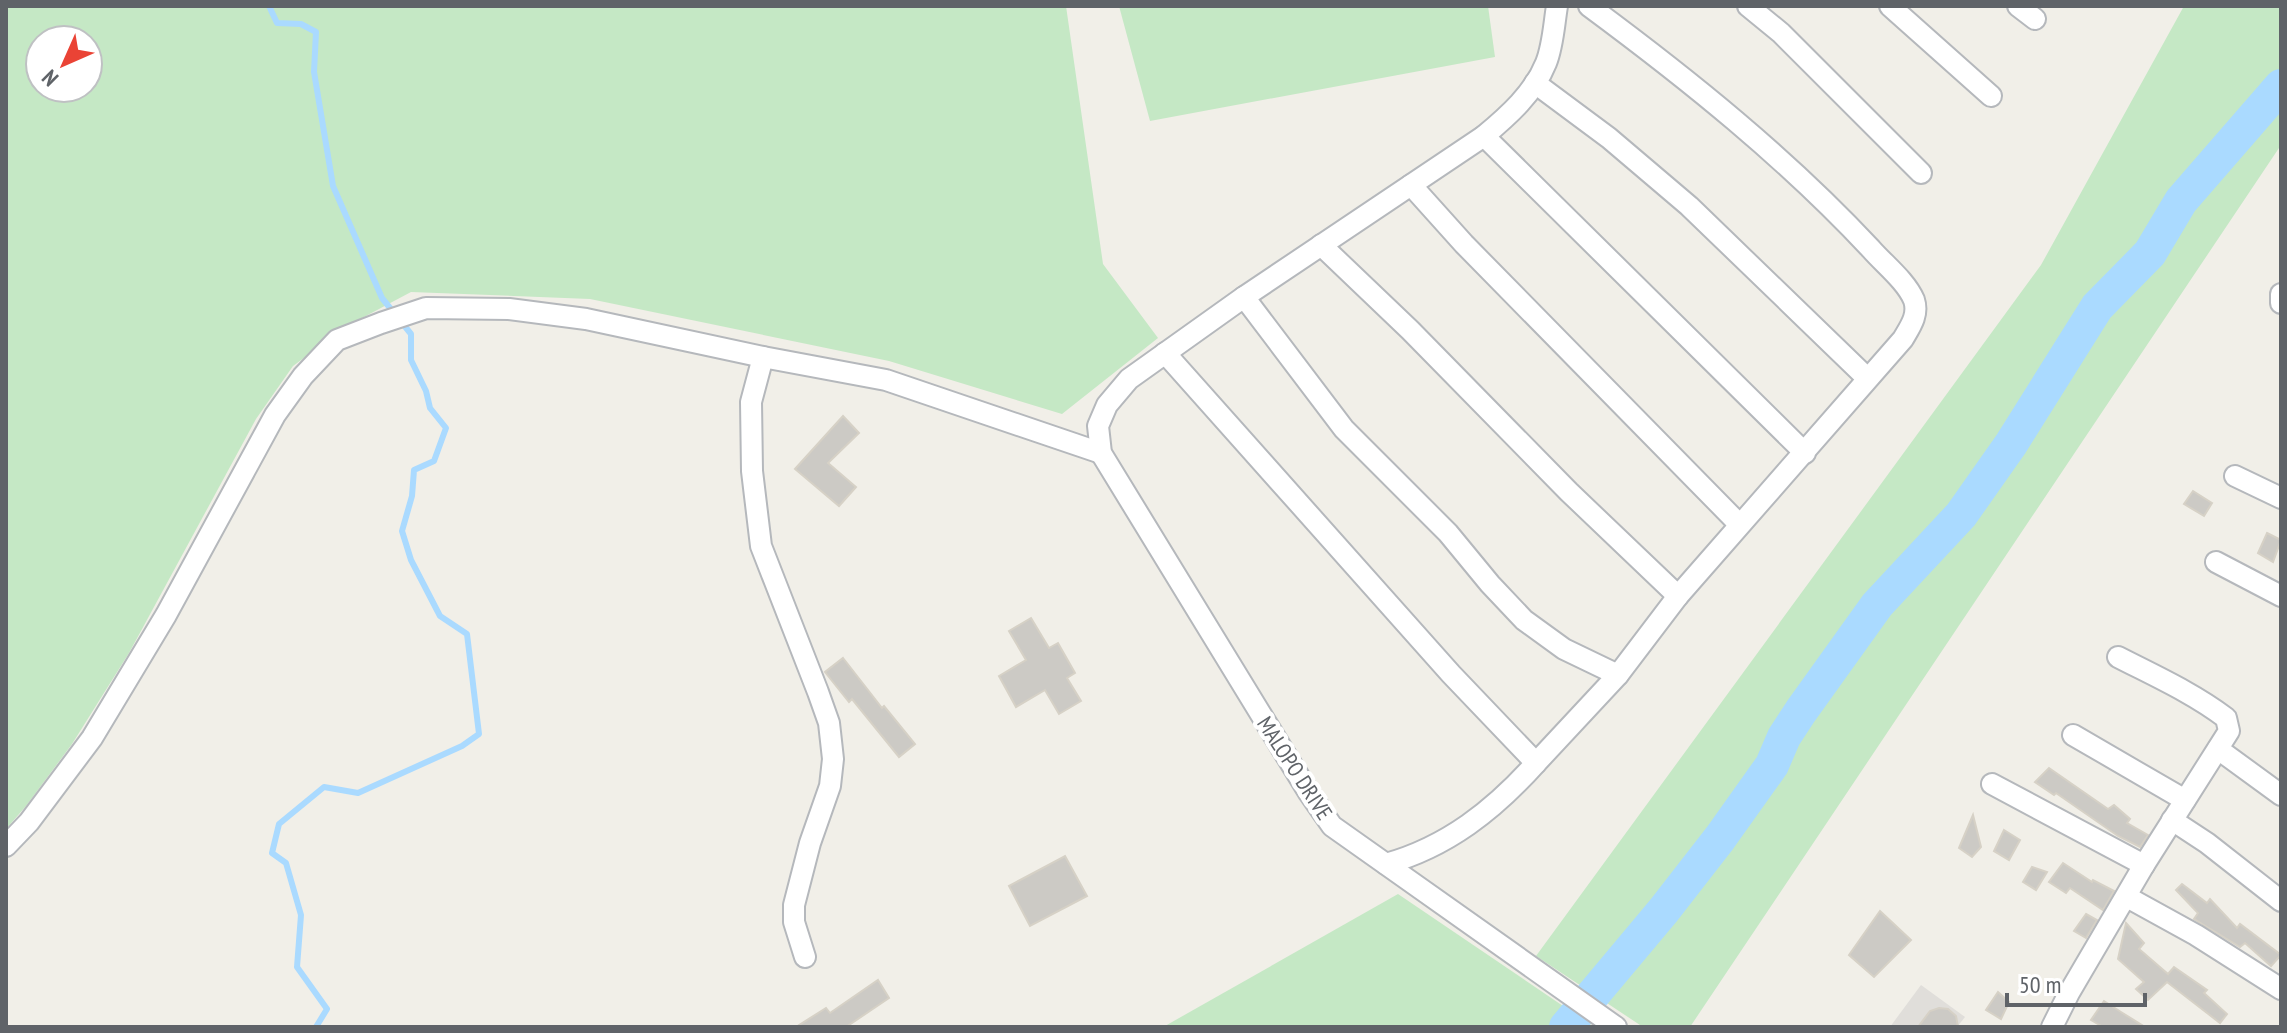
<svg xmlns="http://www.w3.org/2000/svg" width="2287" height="1033" font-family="'PT Sans Narrow',sans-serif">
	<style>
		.industrial { fill: #e0deda }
		.green { fill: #c5e8c5; fill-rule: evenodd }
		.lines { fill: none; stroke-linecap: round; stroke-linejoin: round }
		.stream { stroke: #aadaff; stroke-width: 6 }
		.river { stroke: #aadaff; stroke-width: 34 }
		.building { fill: #cccac5; stroke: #d6d1c6; stroke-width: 2 }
		.minor-casing { stroke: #b5b8bc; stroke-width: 24 }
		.minor { stroke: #fff; stroke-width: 20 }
		.labels { text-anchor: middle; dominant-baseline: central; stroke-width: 8; stroke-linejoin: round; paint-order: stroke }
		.street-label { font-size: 22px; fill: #5f6368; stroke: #fff }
	</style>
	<rect width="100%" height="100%" fill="#f1efe8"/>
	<path class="industrial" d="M1921,985L1965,1017L1957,1027H1890Z"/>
	<g class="green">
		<path d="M6,6H1066L1103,264L1158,338L1062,414L889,361L590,299L411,292L347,326L293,366L256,419L129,653L72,744L26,806L6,829ZM40,40H88V88H40Z"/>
		<path d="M1119,6H1488L1495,57L1150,121Z"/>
		<path d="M2184,6H2281V145L1690,1027H1643L1536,956L2041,265Z"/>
		<path d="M1398,894L1594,1027H1164L1165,1026Z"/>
	</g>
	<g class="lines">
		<path class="stream" d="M269,6L277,23L301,24L316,32L314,72L333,186L382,298L411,334V360L426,391L430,408L446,428L434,461L414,470L412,496L402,531L411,560L440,616L467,634L479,734L462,746L358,793L324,787L279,824L272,853L286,863L301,915L297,967L327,1009L316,1027"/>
		<path class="river" d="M1566,1027L1664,910L1720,838L1772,765L1784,737L1801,711L1877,605L1961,515L2011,444L2097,307L2150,253L2181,201L2281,86"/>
	</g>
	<g class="building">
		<path d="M843,416L859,433L828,463L856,487L839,506L795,469Z"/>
		<path d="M2193,491L2212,503L2204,516L2184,504Z"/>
		<path d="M2267,533L2281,540L2273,562L2258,553Z"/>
		<path d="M1031,618L1049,648L1058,643L1075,673L1067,678L1081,701L1059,714L1045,690L1016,707L999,676L1026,660L1009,631Z"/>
		<path d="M843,658L882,708L884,706L915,744L899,757L852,699L849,702L825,672Z"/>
		<path d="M2049,768L2108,809L2114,805L2130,819L2127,823L2148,835L2140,847L2118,836L2056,793L2054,795L2035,782Z"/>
		<path d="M1973,815L1981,847L1972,857L1959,848Z"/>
		<path d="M2004,830L2020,840L2009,860L1994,851Z"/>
		<path d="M1065,856L1087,896L1030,926L1009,886Z"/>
		<path d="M2063,863L2092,882L2093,880L2114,891L2103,910L2070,888L2066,893L2049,882Z"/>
		<path d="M2032,867L2047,872L2036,890L2023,882Z"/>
		<path d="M2182,884L2207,903L2210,899L2237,928L2240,924L2281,955L2271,966L2245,943L2240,947L2194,919L2198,913L2176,890Z"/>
		<path d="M1880,911L1911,940L1874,977L1849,955Z"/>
		<path d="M2086,914L2097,920L2086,938L2074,931Z"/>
		<path d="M2126,923L2144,943L2139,949L2168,974L2174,967L2207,990L2204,993L2227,1014L2220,1023L2167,982L2148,1000L2136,989L2144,982L2118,959Z"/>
		<path d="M878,980L889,998L846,1027H796L826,1008L830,1013Z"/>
		<path d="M1998,992L2009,1002L2001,1019L1986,1010Z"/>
		<path d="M2104,1001L2121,1012L2145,1027H2103L2091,1020Z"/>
		<path d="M1939,1008L1948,1009L1956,1016L1958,1027H1918L1930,1011Z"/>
	</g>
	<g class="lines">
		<defs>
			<g id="minor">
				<path d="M1557,6C1554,24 1553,46 1546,63C1534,93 1508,116 1484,136L1244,297L1129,379L1107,405L1098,426L1101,453L1309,793L1332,826L1616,1027"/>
				<path d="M1748,6L1781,33L1921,173"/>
				<path d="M1890,6L1991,96"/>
				<path d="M2018,6L2035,19"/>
				<path d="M1535,83L1609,138L1689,206L1867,378"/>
				<path d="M1484,136L1805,453"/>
				<path d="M1411,185L1464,244L1739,524"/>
				<path d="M1321,245L1410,330L1569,492L1678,596L1903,339C1910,327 1919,315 1914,300C1906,281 1884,264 1871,249C1786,158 1689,80 1589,6"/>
				<path d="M2281,294V303"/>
				<path d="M1244,297L1344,429L1448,533L1490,584L1524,620L1564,649L1618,675"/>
				<path d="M1165,353L1451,674L1536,763L1618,675L1678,596"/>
				<path d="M763,357L751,402L752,471L761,546L818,692L829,723L833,759L830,786L810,843L794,905V922L805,957"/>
				<path d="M2235,476L2281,498"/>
				<path d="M2216,562L2281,596"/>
				<path d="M2073,735L2185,800"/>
				<path d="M2218,749L2281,795"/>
				<path d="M1992,784L2144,865"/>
				<path d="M2172,820L2207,843L2281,901"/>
				<path d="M6,846L29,822L92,738L166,615L275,415L303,376L337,340L381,323L426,308L509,309L586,319L763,357L886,380L1101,453"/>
				<path d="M1386,864C1447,847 1494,810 1536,763"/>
				<path d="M2127,897L2196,935L2281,989"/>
				<path d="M2052,1027L2069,993L2144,865L2229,731L2226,718C2193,693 2155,676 2118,657"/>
			</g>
		</defs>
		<use href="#minor" class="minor-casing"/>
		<use href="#minor" class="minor"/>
	</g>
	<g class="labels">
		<g class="street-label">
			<text transform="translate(1295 768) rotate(57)">MALOPO DRIVE</text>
		</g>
	</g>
	<rect width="2287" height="1033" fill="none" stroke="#5f6368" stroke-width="16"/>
	<g transform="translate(64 64) rotate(225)"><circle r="38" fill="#ffffff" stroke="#bfc1c3" stroke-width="2"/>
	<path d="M0-6L14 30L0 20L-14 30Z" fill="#ea4335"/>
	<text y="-12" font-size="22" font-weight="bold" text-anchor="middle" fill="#5f6368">N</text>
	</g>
	<path d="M2007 993v12h138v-12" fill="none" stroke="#5f6368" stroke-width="4"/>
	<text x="2019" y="993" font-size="24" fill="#5f6368" stroke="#ffffff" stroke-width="6" paint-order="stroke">50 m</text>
</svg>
